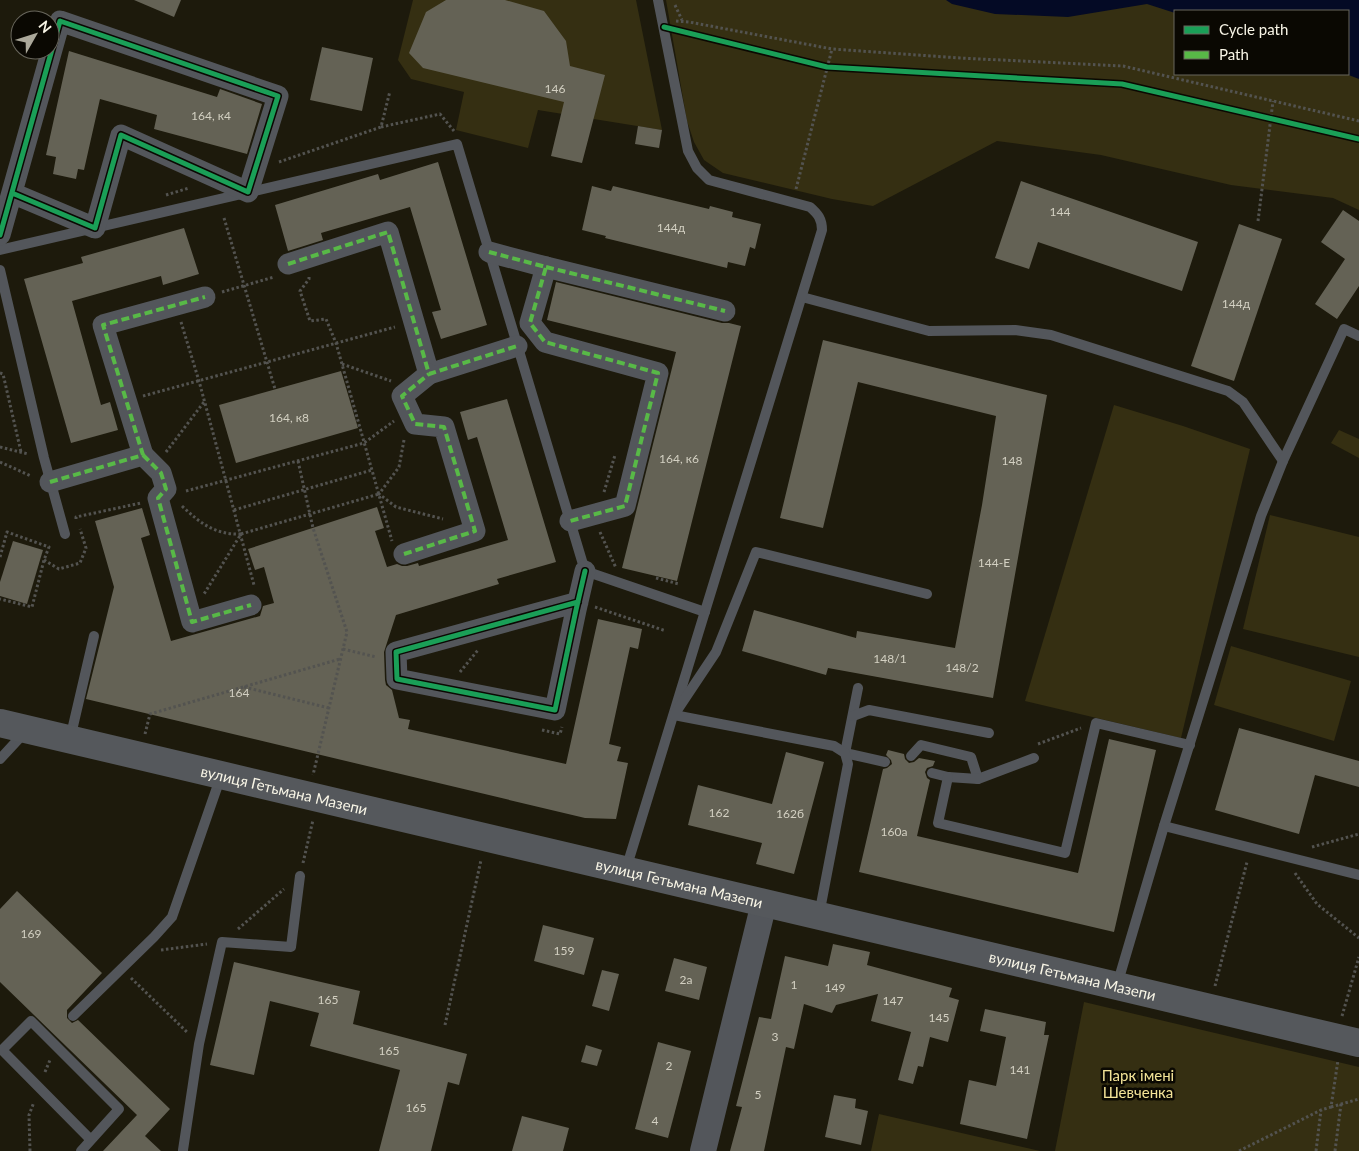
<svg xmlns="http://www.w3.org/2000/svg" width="1359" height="1151" font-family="Lato,sans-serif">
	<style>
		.green { fill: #352f12; fill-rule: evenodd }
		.water { fill: #040a25 }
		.building { fill: #646255 }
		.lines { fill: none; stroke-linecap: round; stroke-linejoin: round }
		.path { stroke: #535350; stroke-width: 3; stroke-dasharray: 2.5 2.5; stroke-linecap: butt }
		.service { stroke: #53565b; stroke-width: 10 }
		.minor { stroke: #53565b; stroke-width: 21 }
		.tertiary { stroke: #53565b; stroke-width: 26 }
		.secondary { stroke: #55585c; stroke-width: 28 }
		.quiet { stroke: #58b947; stroke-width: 4; stroke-dasharray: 8 4; stroke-linecap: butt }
		.cycleway-casing { stroke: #0a0802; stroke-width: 8 }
		.cycleway { stroke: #1a9f57; stroke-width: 5 }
		.labels { text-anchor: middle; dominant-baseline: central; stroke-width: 5; stroke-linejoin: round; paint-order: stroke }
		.number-label { font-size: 12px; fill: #d3d0c2 }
		.street-label { font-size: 15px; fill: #f8f5e6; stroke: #0a0802 }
		.park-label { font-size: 15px; fill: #f3e397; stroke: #0a0802 }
	</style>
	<rect width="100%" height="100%" fill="#1d1a0c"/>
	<g class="green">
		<path d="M413,0H636L662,130L538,110L528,148L456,130L464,92L411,79L398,60Z"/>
		<path d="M666,0H1359V210L1333,198L1231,185L1101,155L997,141L873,206L832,199L723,173L704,160L694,142L687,121ZM1175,11H1348V74H1175Z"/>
		<path d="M1114,405L1183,426L1250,449L1181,738L1025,701Z"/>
		<path d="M1339,430L1359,439V458L1331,443Z"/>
		<path d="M1270,515L1359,537V657L1243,629Z"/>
		<path d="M1231,646L1351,681L1334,741L1214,705Z"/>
		<path d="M1084,1002L1359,1067V1151H1055Z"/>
		<path d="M879,1114L1040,1151H871Z"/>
	</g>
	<path class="water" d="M946,0H1359V79L1346,74H1348V11H1175V13L1147,4L1068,17L995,14L952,4Z"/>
	<g class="building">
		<path d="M134,0H181L174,17Z"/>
		<path d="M446,0H505L544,11L566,41L570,66L605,75L582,163L551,156L564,102L423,68L409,53L426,12Z"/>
		<path d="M322,47L373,58L362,111L310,100Z"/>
		<path d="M69,51L217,97L220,89L262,104L247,154L154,129L157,115L100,99L84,170L78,169L76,179L53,174L56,157L46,155Z"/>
		<path d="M638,126L662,130L659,148L635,144Z"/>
		<path d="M438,162L487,325L441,339L432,312L441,310L410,207L321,233L323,240L288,251L275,205L378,174L380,180Z"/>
		<path d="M1021,181L1198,242L1182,291L1038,242L1029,269L995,258Z"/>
		<path d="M592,186L611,191L613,186L709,209L710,206L733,212L732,217L761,224L755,249L750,247L745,266L728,262L727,268L605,238L606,236L582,230Z"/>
		<path d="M1343,210L1359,221V286L1337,319L1315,304L1345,259L1321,242Z"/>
		<path d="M1239,224L1282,239L1234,381L1191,366Z"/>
		<path d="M184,228L199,274L163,285L161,276L72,301L101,405L110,402L118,430L71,443L24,279L83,263L81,257Z"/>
		<path d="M556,282L722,323H729L741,326L677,581L622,568L676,352L547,320Z"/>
		<path d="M823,340L1047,395L993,698L828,668L826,675L742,651L754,610L856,638L857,631L955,648L982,505L996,416L858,382L823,528L780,518Z"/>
		<path d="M341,371L358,428L236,463L219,405Z"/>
		<path d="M507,399L556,562L497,579L499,584L396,615L384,652L385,680L386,685L392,690L399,718L410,720L408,729L566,764L598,619L642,629L638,649L630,647L609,744L621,747L617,761L628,763L616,819L585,818L86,699L114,587L95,521L142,508L150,535L141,538L171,641L260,616L263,606L274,603L264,567L255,570L248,549L377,507L384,528L375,531L387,567L397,564L402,566H407L418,563L419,566L508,540L477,437L468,440L460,412Z"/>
		<path d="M13,541L43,550L27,604L0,596V582Z"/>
		<path d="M1239,728L1359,761V787L1315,775L1299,834L1215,810Z"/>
		<path d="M1109,739L1156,750L1114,932L859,872L883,769L887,768L892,764L891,760L886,755L888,750L904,754L905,759L909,763L914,762L919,758L935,761L933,766L927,768L925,772L927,778L930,780L917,836L1078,873Z"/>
		<path d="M786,752L824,762L794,874L756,864L762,843L688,825L698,785L772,804Z"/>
		<path d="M17,891L102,973L67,1010V1018L72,1023L78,1020L170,1109L145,1136L161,1151H103L137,1115L0,982V909Z"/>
		<path d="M543,925L594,938L584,975L534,961Z"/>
		<path d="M833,944L870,952L867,965L952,988L949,997L959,1000L948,1042L930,1037L923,1067L918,1066L913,1084L898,1080L911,1032L871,1021L878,994L836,1005L832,1013L804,1004L794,1049L786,1047L764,1151H730L742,1107L736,1106L759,1017L771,1019L785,956L828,966Z"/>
		<path d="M674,958L707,967L699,1000L665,991Z"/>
		<path d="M234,962L360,991L353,1024L467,1054L459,1085L448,1082L431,1151H379L400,1070L310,1046L319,1013L270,1001L254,1075L210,1065Z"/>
		<path d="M602,970L619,974L609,1011L592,1006Z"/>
		<path d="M985,1009L1046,1022L1044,1035H1049L1027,1139L960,1124L969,1080L996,1086L1006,1037L980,1031Z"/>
		<path d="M658,1042L691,1051L668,1138L635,1129Z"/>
		<path d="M586,1045L602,1050L597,1066L581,1062Z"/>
		<path d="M834,1095L856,1099L855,1108L868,1111L861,1145L825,1137Z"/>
		<path d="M522,1116L569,1128L563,1151H512Z"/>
	</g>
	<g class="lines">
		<g class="path">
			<path d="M675,5L682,20"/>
			<path d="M676,21L689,22L832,49L960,58L1123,66L1359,121"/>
			<path d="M381,127L440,114L454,131"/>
			<path d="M279,162L381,127L390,91"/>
			<path d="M796,189L832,49"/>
			<path d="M166,195L189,188"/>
			<path d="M224,218L275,389"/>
			<path d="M1258,221L1273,101"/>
			<path d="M309,277V279L300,291L310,321L326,319L336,343L392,541"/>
			<path d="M222,292L274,277"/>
			<path d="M181,322L199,381L254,585"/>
			<path d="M342,364L391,381"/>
			<path d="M0,373L3,374L21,452"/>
			<path d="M143,396L395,327"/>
			<path d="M404,440L399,467L379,494L396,507L443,519"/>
			<path d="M0,447L28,454"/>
			<path d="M166,452L204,402"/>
			<path d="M298,461L313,528L347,632L313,775"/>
			<path d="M0,462L31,476"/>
			<path d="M186,491L364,443L394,421"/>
			<path d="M604,492L615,455"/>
			<path d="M182,506C200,523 215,535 241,534L204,594"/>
			<path d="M234,510L372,470"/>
			<path d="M76,519V517L141,503"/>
			<path d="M600,532L616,568"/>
			<path d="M241,534L379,494"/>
			<path d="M0,557L7,532L49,547L44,560L32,607L0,599"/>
			<path d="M44,560L59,569L80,563L86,548L80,529"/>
			<path d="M656,578L679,584"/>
			<path d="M595,607L666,631"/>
			<path d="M343,649L376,657"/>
			<path d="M460,672L478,650"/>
			<path d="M244,687L329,708"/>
			<path d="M542,730L560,734L562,727"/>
			<path d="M145,734L150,714L340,659"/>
			<path d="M1038,744L1081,728"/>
			<path d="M1312,847L1359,834"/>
			<path d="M303,863L313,820"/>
			<path d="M1295,873L1317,904L1359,938"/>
			<path d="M238,929L284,889"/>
			<path d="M161,950L207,944"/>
			<path d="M131,978L188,1033"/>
			<path d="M1215,986L1247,862"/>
			<path d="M1342,1016L1359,957"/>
			<path d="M445,1025L481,860"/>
			<path d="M45,1072L50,1060"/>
			<path d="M1331,1107L1359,1099"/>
			<path d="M30,1151L29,1115L34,1102"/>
			<path d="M1239,1151L1321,1110L1331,1107L1338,1060"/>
			<path d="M1316,1151L1321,1110"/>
			<path d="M1335,1151L1341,1104"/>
		</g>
		<g class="service">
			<path d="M0,250L457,144L585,571L705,612"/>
			<path d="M0,270L44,458L65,534"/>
			<path d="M802,297L929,331L1015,330L1051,335L1228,391L1243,402L1283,461"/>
			<path d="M858,688L845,753L885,762"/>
			<path d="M853,716L869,710L989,733"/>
			<path d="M70,739L94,636"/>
			<path d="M911,756L921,745L971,757L978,779"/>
			<path d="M0,759L25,732"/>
			<path d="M932,773L948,777L978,779L1034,758"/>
			<path d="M948,777L938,823L1065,853L1096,723L1190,745"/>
			<path d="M1164,826L1359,875"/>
			<path d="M626,869L822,230C822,219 818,214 810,207L709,180L697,168L688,151L658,0"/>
			<path d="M819,915L848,764L845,753L834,746L674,715L716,652L756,552L927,594"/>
			<path d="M1117,985L1164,826L1261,516L1283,461L1344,329L1359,336"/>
			<path d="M73,1016L154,937L172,917L221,776"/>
			<path d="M183,1150L199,1044L222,942L291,947L300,876"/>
			<path d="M81,1151L119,1109L31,1021L2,1050L91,1140"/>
		</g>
		<g class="minor">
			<path d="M0,235L60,21L278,96L248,192L121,135L95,228L12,193"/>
			<path d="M489,252L546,267L530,323L545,342L658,373L625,506L570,521"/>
			<path d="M288,264L388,232L429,374L517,346"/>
			<path d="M546,267L725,311"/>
			<path d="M143,455L161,473L166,489L158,498L192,622L251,605"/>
			<path d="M50,482L143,455L103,325L205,297"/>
			<path d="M404,554L475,531L444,427L415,424L402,396L429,374"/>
			<path d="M578,602L396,652L397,679L555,710L576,610L585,571"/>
		</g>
		<path class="tertiary" d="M703,1151L764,903"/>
		<path class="secondary" id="s1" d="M0,723L1359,1043"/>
		<g class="quiet">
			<path d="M489,252L546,267L530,323L545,342L658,373L625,506L570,521"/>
			<path d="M288,264L388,232L429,374L517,346"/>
			<path d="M546,267L725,311"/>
			<path d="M143,455L161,473L166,489L158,498L192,622L251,605"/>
			<path d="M50,482L143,455L103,325L205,297"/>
			<path d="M404,554L475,531L444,427L415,424L402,396L429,374"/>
		</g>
		<defs>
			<g id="cycleway">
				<path d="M664,27L827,67L1122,84L1359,139"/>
				<path d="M0,235L60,21L278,96L248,192L121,135L95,228L12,193"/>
				<path d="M578,602L396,652L397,679L555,710L576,610L585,571"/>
			</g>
		</defs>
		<use href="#cycleway" class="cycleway-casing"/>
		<use href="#cycleway" class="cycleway"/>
	</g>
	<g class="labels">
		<g class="number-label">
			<text x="555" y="88">146</text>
			<text x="211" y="115">164, к4</text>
			<text x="1060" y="211">144</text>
			<text x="671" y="227">144д</text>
			<text x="1236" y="303">144д</text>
			<text x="289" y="417">164, к8</text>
			<text x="679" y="458">164, к6</text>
			<text x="1012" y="460">148</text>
			<text x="994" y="562">144-Е</text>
			<text x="890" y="658">148/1</text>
			<text x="962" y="667">148/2</text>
			<text x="239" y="692">164</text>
			<text x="719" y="812">162</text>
			<text x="790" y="813">162б</text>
			<text x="894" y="831">160а</text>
			<text x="31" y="933">169</text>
			<text x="564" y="950">159</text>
			<text x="686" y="979">2а</text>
			<text x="794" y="984">1</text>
			<text x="835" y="987">149</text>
			<text x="328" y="999">165</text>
			<text x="893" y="1000">147</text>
			<text x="939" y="1017">145</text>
			<text x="775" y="1036">3</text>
			<text x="389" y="1050">165</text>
			<text x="669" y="1065">2</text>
			<text x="1020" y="1069">141</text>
			<text x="758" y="1094">5</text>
			<text x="416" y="1107">165</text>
			<text x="655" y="1120">4</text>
		</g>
		<g class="street-label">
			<text stroke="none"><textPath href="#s1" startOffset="292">вулиця Гетьмана Мазепи</textPath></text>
			<text stroke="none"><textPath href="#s1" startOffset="698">вулиця Гетьмана Мазепи</textPath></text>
			<text stroke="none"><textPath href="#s1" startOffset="1102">вулиця Гетьмана Мазепи</textPath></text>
		</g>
		<g class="park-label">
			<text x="1138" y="1075">Парк імені<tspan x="1138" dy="17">Шевченка</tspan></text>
		</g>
	</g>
	<rect x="1174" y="10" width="175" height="65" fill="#0a0802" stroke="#69675d"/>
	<rect x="1184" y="26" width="25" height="8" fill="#1a9f57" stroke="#69675d"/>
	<text x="1219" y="35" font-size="15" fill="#f8f5e6">Cycle path</text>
	<rect x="1184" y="51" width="25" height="8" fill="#58b947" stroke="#69675d"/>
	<text x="1219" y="60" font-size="15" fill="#f8f5e6">Path</text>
	<g transform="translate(35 35) rotate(51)"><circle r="24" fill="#0a0802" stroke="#69675d"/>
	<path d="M0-4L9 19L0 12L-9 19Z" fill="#aba89a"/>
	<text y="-8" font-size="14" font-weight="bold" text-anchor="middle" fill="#f8f5e6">N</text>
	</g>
</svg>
